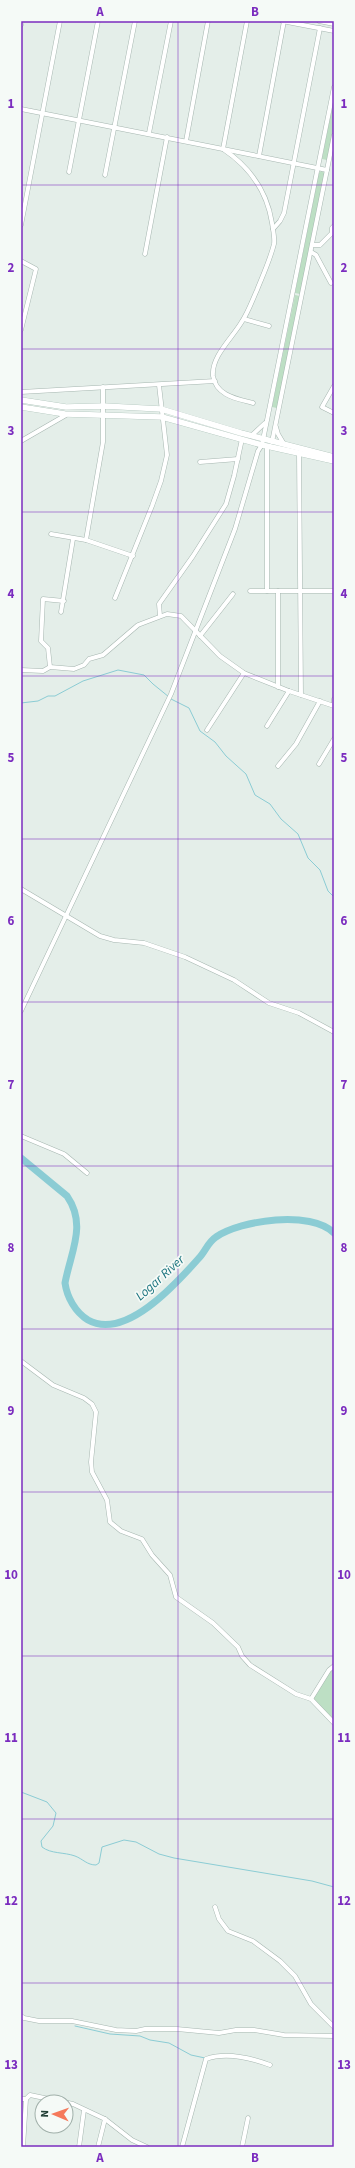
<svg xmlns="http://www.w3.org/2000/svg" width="355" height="2168" font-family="'Source Sans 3',sans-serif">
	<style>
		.green { fill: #bddfc4 }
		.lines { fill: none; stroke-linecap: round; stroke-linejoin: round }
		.stream { stroke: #8bccd4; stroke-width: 1 }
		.river { stroke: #8bccd4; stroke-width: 7 }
		.street-casing { stroke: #a6b6b0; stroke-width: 5 }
		.secondary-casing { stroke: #a2bab0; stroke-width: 6 }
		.street { stroke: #fff; stroke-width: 4 }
		.secondary { stroke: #fff; stroke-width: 5.5 }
		.grid { fill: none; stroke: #7b2cbf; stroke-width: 1; stroke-opacity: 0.55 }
		.labels { text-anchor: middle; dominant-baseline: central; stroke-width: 3.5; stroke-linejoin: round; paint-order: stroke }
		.water-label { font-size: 13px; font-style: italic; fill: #1a737e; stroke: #f5faf7 }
		.neatline { fill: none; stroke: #7b2cbf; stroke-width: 1.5 }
		.grid-label { font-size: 13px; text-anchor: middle; font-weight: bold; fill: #7b2cbf }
	</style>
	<rect width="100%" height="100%" fill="#e4eee9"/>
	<g class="green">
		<path d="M334,97V125L327,160L322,159Z"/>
		<path d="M321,171L325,173L300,294L295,293L319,173Z"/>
		<path d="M295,295L300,296L277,408L272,407Z"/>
		<path d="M334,1666V1723L311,1699Z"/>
	</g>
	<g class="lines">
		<g class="stream">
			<path d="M171,699L189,708L200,731L215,742L226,756L246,774L255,795L270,804L281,819L298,834L308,858L320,870L328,891L334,897"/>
			<path d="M21,703L38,701L48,696H55L83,681L118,670L144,675L153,684L169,697"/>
			<path d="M21,1792L47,1802L56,1813L53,1826L41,1841L42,1847C51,1854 64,1852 75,1856C83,1859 87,1865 96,1865L99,1863L102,1847L124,1840L136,1842L159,1854L174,1858L312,1881L334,1887"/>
			<path d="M75,2026L110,2034L140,2036L150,2040L169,2043L191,2055L205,2058"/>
		</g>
		<path class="river" d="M21,1158L67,1196C87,1225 71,1251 65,1283C67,1297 75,1312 88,1320C125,1341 176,1284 199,1258C205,1252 208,1242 216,1237C241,1220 311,1210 334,1233"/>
		<defs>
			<g id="street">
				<path d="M247,21L223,149L327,170"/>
				<path d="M282,21L334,31"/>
				<path d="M319,21L334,24"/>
				<path d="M21,25L22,21"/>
				<path d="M21,109L223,149C250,167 267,191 272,223C273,230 275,238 274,244C270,260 263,275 257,290C252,301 248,313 241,323C232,338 211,357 213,376C216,396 238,399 253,403"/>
				<path d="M149,133L171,21"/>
				<path d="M186,141L208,21"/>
				<path d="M259,156L284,21"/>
				<path d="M69,172L98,21"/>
				<path d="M105,175L135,21"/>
				<path d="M21,225L60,21"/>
				<path d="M273,229L280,221L284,213L320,28"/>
				<path d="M313,245H320L332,233V228L334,226"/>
				<path d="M311,252L316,255L331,283"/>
				<path d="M145,254L167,137"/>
				<path d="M21,261L36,269L21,330"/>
				<path d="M244,319L269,326"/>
				<path d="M334,386L322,407L334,413"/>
				<path d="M103,387V442L86,540L133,556"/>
				<path d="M21,392L215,381"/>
				<path d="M276,427L278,434L284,444"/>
				<path d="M251,436L265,423"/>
				<path d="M21,441L66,415"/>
				<path d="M272,442L334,135"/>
				<path d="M267,446V591"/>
				<path d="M299,453L301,695"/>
				<path d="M200,462L238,459"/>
				<path d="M51,534L86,540"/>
				<path d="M250,591H334"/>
				<path d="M278,591V687"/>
				<path d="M115,598L152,506L161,481L167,455L159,385"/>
				<path d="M61,612L73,539"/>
				<path d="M160,616L159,604L193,556L226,504L234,476L242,439"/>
				<path d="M200,636L233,594"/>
				<path d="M50,667L48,648L41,641L43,599L64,601"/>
				<path d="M21,670L43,671L50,667L74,669L84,665L89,659L103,655L138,625L167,614L181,616L220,656L244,673L289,691L334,706"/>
				<path d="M334,705V699"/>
				<path d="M267,726L289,691"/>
				<path d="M207,730L244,673"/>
				<path d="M319,764L334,739"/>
				<path d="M278,766L296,744L320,701"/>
				<path d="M21,889L100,936L114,940L144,943L185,957L234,980L269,1003L299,1013L334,1032"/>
				<path d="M21,1011L171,694L235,529L258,451L262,445L334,87"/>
				<path d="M21,1136L64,1154L87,1173"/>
				<path d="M21,1361L53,1385L84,1398L92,1404L96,1412L91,1462L92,1472L107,1500L110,1522L121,1531L142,1539L152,1555L170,1575L176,1597L213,1623L238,1647L242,1656L250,1665L296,1694L311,1699L334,1723"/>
				<path d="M311,1699L329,1670L334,1666"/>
				<path d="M215,1907L219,1919L228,1931L253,1941L280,1961L295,1976L311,2004L334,2027"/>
				<path d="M21,2016L24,2018L39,2021H72L116,2030L136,2031L145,2029H177L219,2033L236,2030H254L284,2035L334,2036"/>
				<path d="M21,2099H26L30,2095L73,2104L105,2119L132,2140L147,2147"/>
				<path d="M23,2147L26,2099"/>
				<path d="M79,2147L84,2110"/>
				<path d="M98,2147L105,2119"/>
				<path d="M182,2147L206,2059C226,2052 251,2058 270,2065"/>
				<path d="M242,2147L248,2118"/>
			</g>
			<g id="secondary">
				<path d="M21,400L66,407L104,406L161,409L241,433L334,457"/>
				<path d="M21,407L65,414L162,417L262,445L334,461"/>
			</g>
		</defs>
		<use href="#street" class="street-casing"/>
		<use href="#secondary" class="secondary-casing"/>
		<use href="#street" class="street"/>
		<use href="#secondary" class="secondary"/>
	</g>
	<path class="grid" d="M178,21V2147M21,185H334M21,349H334M21,512H334M21,676H334M21,839H334M21,1002H334M21,1166H334M21,1329H334M21,1492H334M21,1656H334M21,1819H334M21,1983H334"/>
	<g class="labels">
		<g class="water-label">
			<text transform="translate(160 1278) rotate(-42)">Logar River</text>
		</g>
	</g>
	<rect width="355" height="2168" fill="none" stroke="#f5faf7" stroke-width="44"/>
	<g transform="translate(54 2114) rotate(272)"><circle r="19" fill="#f5faf7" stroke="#a1b0aa"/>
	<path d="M0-3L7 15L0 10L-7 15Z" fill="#f5795b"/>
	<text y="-6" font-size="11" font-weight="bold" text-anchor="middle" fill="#234037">N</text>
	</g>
	<rect x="22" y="22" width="311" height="2124" class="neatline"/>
	<g class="grid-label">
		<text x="100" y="16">A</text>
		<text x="255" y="16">B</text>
		<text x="11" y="108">1</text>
		<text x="344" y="108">1</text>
		<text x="11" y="272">2</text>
		<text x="344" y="272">2</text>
		<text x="11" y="435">3</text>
		<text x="344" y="435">3</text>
		<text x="11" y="598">4</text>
		<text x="344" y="598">4</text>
		<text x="11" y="762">5</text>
		<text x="344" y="762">5</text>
		<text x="11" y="925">6</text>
		<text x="344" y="925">6</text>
		<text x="11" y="1089">7</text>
		<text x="344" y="1089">7</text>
		<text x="11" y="1252">8</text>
		<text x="344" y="1252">8</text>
		<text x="11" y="1415">9</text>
		<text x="344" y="1415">9</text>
		<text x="11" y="1579">10</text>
		<text x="344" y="1579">10</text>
		<text x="11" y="1742">11</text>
		<text x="344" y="1742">11</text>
		<text x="11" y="1905">12</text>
		<text x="344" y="1905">12</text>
		<text x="11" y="2069">13</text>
		<text x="344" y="2069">13</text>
		<text x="100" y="2162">A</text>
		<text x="255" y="2162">B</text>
	</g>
</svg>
